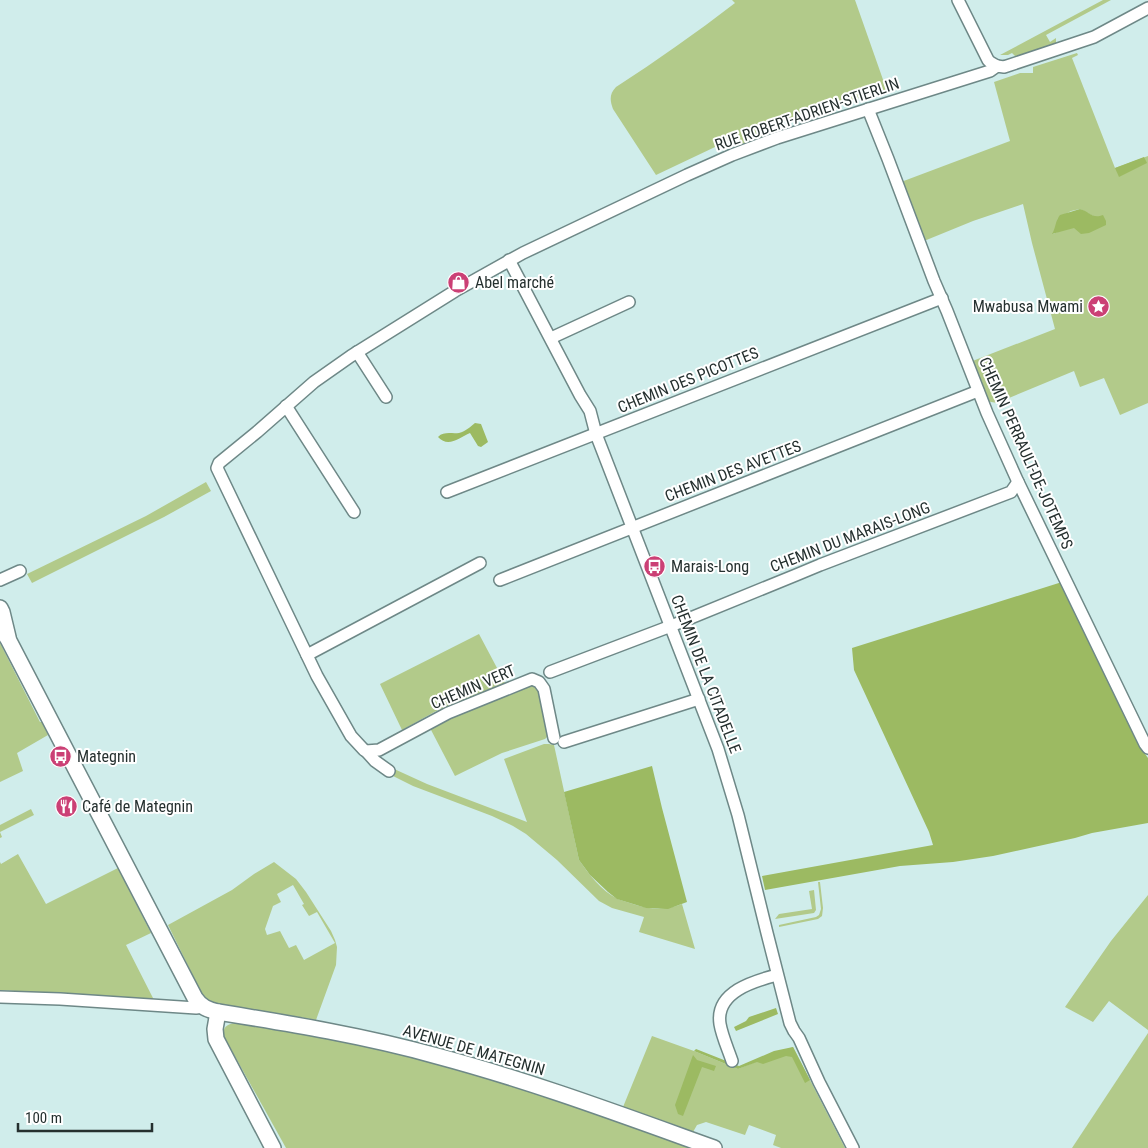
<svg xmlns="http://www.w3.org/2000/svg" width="1148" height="1148" font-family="'Roboto Condensed',sans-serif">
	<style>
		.green { fill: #b2ca8a; fill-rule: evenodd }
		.forest { fill: #9cba62 }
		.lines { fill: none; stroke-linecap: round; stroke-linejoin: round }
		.minor-casing { stroke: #6e8887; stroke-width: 14 }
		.secondary-casing { stroke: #6e8887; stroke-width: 18 }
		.minor { stroke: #fff; stroke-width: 11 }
		.secondary { stroke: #fff; stroke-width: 15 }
		.labels { text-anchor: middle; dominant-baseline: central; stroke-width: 4; stroke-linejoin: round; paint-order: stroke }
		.street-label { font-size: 16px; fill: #25302f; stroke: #fff }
		.poi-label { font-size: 16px; fill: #25302f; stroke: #fff; text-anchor: start }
	</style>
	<rect width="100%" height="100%" fill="#d0edeb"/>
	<g class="green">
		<path d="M732,0H855L887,91L869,95L768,126L766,135L742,144L734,138L656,175L613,109C610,101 609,94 616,87C656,61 696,33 735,3Z"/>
		<path d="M1103,0H1111L1046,35L1050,42L1056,38V43L1016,57L1012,53L1008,55H1000Z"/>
		<path d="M1077,53L1078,55L1072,58L1115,168L1148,156V403L1120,415L1104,378L1080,387L1074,371L997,403L986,401L970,362L1055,329L1032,243L1023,204L973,221L924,241L901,182L1010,141L994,82L1020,73H1033V67ZM1080,209L1093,216L1053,234L1056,229L1058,218L1071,211Z"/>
		<path d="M206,482L211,491L164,517L32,583L27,574L146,516Z"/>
		<path d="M479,634L505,683L438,710L402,730L380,684Z"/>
		<path d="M0,643L40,722H42L48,735L17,753L23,771L0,782Z"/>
		<path d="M529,684L537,685L548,736L545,739L502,753L455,776L430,728L452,716Z"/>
		<path d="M544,744H549L554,745L579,860C589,874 601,891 618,899C623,901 630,903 636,905C652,910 667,910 682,904L695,949L639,932L644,917L612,908L599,901L557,860L526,834L513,826L492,816L413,786L387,773L392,768L427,784L527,822L504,759Z"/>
		<path d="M31,809L34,815L0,832L2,837L0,838V825Z"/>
		<path d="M18,854L46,904L118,868L151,933L126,945L154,1000L0,990V862L1,864Z"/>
		<path d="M274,862L296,879L306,892L331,931L335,940L337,947L336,965L316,1020L294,1016L217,1005L206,1000L203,996L168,925L232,890L254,874ZM293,885L304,904L302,905L309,916L317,912L335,943L304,960L296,945L289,948L280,931L267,935L265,929L273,906L281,902L277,894Z"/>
		<path d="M818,882H820L823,908L822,916L818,919L779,927V925L816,917L819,915L821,909Z"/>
		<path d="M814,890L816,910L814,913L775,919L779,914L812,909L809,891Z"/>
		<path d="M1148,895V1030L1109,1001L1093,1022L1065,1007L1111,941Z"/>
		<path d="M235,1023L274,1027L376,1047L486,1076L552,1097L693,1148H286L223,1035C223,1027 227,1024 235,1023Z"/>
		<path d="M1148,1033V1148H1072Z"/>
		<path d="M652,1036L694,1051L738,1069L793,1047L845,1148H781L773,1145L776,1135L749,1125L745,1135L706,1122L697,1125L693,1132L623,1107Z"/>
	</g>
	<g class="forest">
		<path d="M1144,157L1147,163L1119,177L1115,168Z"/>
		<path d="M1080,209C1090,212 1092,219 1103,215L1106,221V225L1089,233L1081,234L1074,228L1052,234C1056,228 1055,221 1060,215Z"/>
		<path d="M475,423L481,424L488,442L481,447L478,446L470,433C459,438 448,448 438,437C444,431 451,434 459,433C466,431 470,427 475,423Z"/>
		<path d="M1062,582L1140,747L1148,758V823L1092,833L1075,838L993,856L953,862L900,866L765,890L762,876L933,845L929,832L854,670L852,648Z"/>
		<path d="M652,766L662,808L687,902L668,909L646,908L617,899L608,892L590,875L579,860L564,792Z"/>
		<path d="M776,1008L778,1014L736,1031L734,1027L746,1021L749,1017Z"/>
		<path d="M793,1047L810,1080L805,1083L792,1057L786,1056L763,1064L757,1062L738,1069L694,1051L696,1049L739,1066L774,1051Z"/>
		<path d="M693,1055L697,1060L716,1066L714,1071L702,1067L683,1116L678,1114L675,1105Z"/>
	</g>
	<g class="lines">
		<defs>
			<g id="minor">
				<path d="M958,0L988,60L990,62L997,66"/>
				<path d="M868,109L888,159L934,281L947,311L987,413L1018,482L1145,744L1148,748"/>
				<path d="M509,260L580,395L590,411L596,434L718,749L738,815L767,933L790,1023L794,1031L799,1038L819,1082L853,1148"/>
				<path d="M551,338L629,302"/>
				<path d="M357,352L386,397"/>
				<path d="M286,406L354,512"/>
				<path d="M447,492L942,298"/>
				<path d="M0,580L20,571"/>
				<path d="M500,580L978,391"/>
				<path d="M307,655L480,563"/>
				<path d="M550,672L671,626L796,575L820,565L1011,492L1018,482"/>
				<path d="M554,738L544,689L539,682L532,679L448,713L379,750L366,751L364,750L351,736L317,676L217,468L219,463L257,432L314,382L351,356L455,291L523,253L687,175L732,155L777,138L990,71L997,66L1004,67L1094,37L1148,8"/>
				<path d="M564,742L699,699"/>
				<path d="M366,751L375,761L389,771"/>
				<path d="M0,997L60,999L196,1008L203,1007"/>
				<path d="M732,1061C728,1049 722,1036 720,1024C715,992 754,981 777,975"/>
			</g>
			<g id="secondary">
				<path d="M0,608L2,612L8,637"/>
				<path d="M0,627L8,639L195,998C201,1007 208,1010 218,1012C292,1024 365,1036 437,1056C531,1081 622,1115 714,1148"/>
				<path d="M218,1012L215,1029L216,1039L273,1148"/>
			</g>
		</defs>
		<use href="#minor" class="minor-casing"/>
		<use href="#secondary" class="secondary-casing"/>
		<use href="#minor" class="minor"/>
		<use href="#secondary" class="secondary"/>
	</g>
	<defs>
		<symbol id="shop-disc" viewBox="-11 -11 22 22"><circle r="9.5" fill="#cb4075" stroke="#fff"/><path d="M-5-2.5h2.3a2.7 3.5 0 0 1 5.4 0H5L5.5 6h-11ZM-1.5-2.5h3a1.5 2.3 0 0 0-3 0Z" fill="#fff"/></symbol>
		<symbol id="sight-disc" viewBox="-11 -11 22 22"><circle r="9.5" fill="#cb4075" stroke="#fff"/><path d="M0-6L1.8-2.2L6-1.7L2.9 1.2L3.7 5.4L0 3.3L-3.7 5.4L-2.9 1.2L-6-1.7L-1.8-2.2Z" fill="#fff"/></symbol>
		<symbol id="bus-disc" viewBox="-11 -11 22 22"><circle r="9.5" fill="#cb4075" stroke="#fff"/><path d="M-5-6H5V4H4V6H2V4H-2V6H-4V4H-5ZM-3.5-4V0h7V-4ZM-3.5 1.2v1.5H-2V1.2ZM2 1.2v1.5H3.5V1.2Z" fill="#fff"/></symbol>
		<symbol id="restaurant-disc" viewBox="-11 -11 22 22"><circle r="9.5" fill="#cb4075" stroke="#fff"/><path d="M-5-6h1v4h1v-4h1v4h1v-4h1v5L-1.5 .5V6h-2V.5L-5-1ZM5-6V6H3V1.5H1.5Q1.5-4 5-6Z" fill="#fff"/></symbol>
	</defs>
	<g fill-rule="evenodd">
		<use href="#shop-disc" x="446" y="270" width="25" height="25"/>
		<use href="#sight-disc" x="1086" y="294" width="25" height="25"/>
		<use href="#bus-disc" x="642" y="554" width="25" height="25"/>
		<use href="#bus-disc" x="48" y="744" width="25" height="25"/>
		<use href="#restaurant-disc" x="54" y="794" width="25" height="25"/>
	</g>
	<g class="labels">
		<g class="street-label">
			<text transform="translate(807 114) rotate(-19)">RUE ROBERT-ADRIEN-STIERLIN</text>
			<text transform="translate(688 380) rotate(-22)">CHEMIN DES PICOTTES</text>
			<text transform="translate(1026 453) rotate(66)">CHEMIN PERRAULT-DE-JOTEMPS</text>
			<text transform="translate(733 471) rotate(-21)">CHEMIN DES AVETTES</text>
			<text transform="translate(850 537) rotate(-21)">CHEMIN DU MARAIS-LONG</text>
			<text transform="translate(706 674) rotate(69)">CHEMIN DE LA CITADELLE</text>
			<text transform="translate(473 687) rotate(-23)">CHEMIN VERT</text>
			<text transform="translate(474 1050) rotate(16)">AVENUE DE MATEGNIN</text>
		</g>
		<g class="poi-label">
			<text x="475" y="282">Abel marché</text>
			<text x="1083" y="306" text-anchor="end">Mwabusa Mwami</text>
			<text x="671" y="566">Marais-Long</text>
			<text x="77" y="756">Mategnin</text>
			<text x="82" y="806">Café de Mategnin</text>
		</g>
	</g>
	<path d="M18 1123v8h134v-8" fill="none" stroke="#25302f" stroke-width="2.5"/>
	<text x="25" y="1123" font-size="15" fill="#25302f" stroke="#ffffff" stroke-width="4" paint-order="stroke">100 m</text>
</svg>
